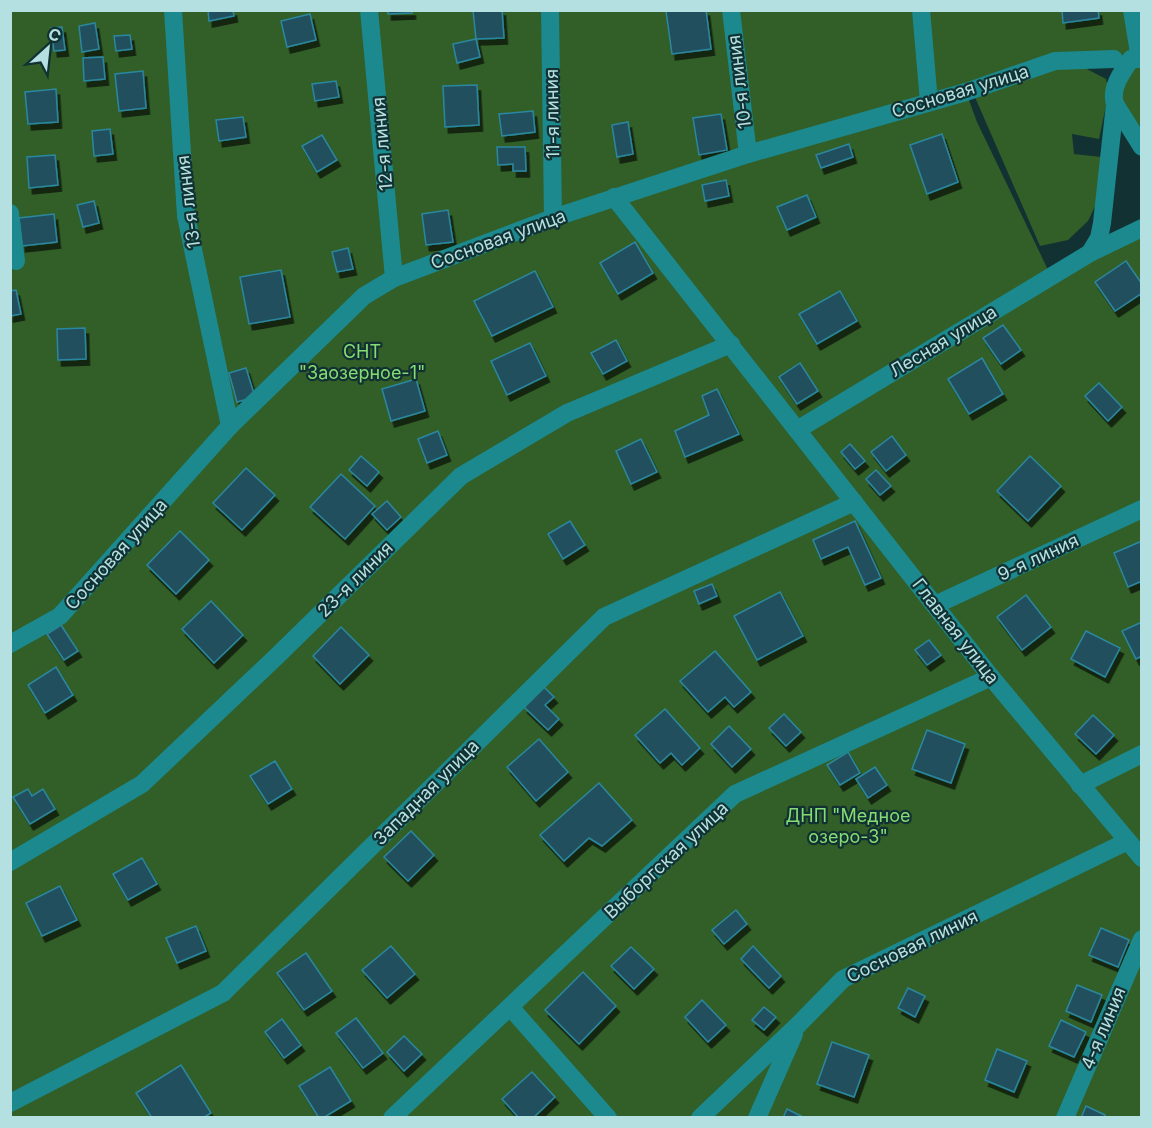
<svg xmlns="http://www.w3.org/2000/svg" width="1152" height="1128" font-family="Inter,sans-serif">
	<style>
		.green { fill: #325e28 }
		.building { fill: #23505d; stroke: #2b87a0; stroke-width: 1.5; filter: url(#shadow) }
		.lines { fill: none; stroke-linecap: round; stroke-linejoin: round }
		.minor { stroke: #1b898e; stroke-width: 18 }
		.labels { text-anchor: middle; dominant-baseline: central; stroke-width: 4.5; stroke-linejoin: round; paint-order: stroke }
		.street-label { font-size: 18px; fill: #b4e0e2; stroke: #123132 }
		.park-label { font-size: 18px; fill: #85dc72; stroke: #123132 }
	</style>
	<defs>
		<filter id="shadow"><feDropShadow dx="3.5" dy="6" stdDeviation="0" flood-color="#0009"/></filter>
	</defs>
	<rect width="100%" height="100%" fill="#123132"/>
	<g class="green">
		<path d="M10,11H1141V147L1113,97L1130,60L1055,61L966,92L977,122L1051,276L1141,228V1117H11Z"/>
		<path d="M1083,67L1106,79L1109,91L1099,139L1072,134L1074,154L1101,157V194L1088,221L1068,240L1040,246L974,95L1044,69Z"/>
	</g>
	<g class="building">
		<path d="M208,10H233L234,16L209,21Z"/>
		<path d="M388,10H412V13L388,14Z"/>
		<path d="M473,10H502L504,38L476,39Z"/>
		<path d="M706,10L711,49L672,54L666,11Z"/>
		<path d="M1062,10H1098L1099,18L1063,23Z"/>
		<path d="M310,14L316,40L287,47L281,21Z"/>
		<path d="M95,23L99,49L82,52L79,26Z"/>
		<path d="M62,27L65,50L54,51L51,28Z"/>
		<path d="M130,35L132,49L116,51L114,36Z"/>
		<path d="M476,39L480,57L457,63L453,44Z"/>
		<path d="M103,57L105,79L84,81L83,58Z"/>
		<path d="M143,71L146,108L119,111L115,74Z"/>
		<path d="M336,81L339,97L315,101L312,84Z"/>
		<path d="M477,85L479,125L445,127L443,86Z"/>
		<path d="M56,89L58,122L28,124L25,92Z"/>
		<path d="M533,111L535,132L502,136L499,114Z"/>
		<path d="M721,114L727,150L699,155L693,118Z"/>
		<path d="M243,117L246,137L219,141L216,120Z"/>
		<path d="M628,122L633,154L617,157L612,125Z"/>
		<path d="M110,129L113,154L94,156L92,131Z"/>
		<path d="M942,134L958,182L927,194L910,145Z"/>
		<path d="M322,135L337,160L317,172L302,146Z"/>
		<path d="M849,144L853,157L821,168L816,155Z"/>
		<path d="M497,147H525L526,171H513V164L498,165Z"/>
		<path d="M55,155L58,185L29,188L27,157Z"/>
		<path d="M726,180L729,196L705,201L702,185Z"/>
		<path d="M807,195L816,217L787,230L777,207Z"/>
		<path d="M94,201L99,223L83,227L77,205Z"/>
		<path d="M448,210L453,242L426,245L422,214Z"/>
		<path d="M54,214L57,242L22,246L19,218Z"/>
		<path d="M635,242L653,273L618,294L600,263Z"/>
		<path d="M348,248L353,269L337,272L332,252Z"/>
		<path d="M1126,261L1142,284V293L1115,311L1095,282Z"/>
		<path d="M281,270L290,317L249,324L240,277Z"/>
		<path d="M535,271L553,307L492,336L474,301Z"/>
		<path d="M16,290L21,314L10,316V291Z"/>
		<path d="M840,291L857,321L817,344L799,314Z"/>
		<path d="M1003,325L1021,350L1001,364L983,338Z"/>
		<path d="M85,328L86,359L58,360L57,329Z"/>
		<path d="M616,340L627,361L603,374L591,353Z"/>
		<path d="M530,343L546,376L507,395L491,361Z"/>
		<path d="M982,358L1003,394L969,414L948,379Z"/>
		<path d="M800,363L818,391L797,404L779,377Z"/>
		<path d="M246,368L255,397L237,402L229,373Z"/>
		<path d="M416,379L425,411L391,421L382,389Z"/>
		<path d="M1099,383L1122,407L1108,421L1085,396Z"/>
		<path d="M717,389L739,434L685,457L675,431L709,415L702,396Z"/>
		<path d="M438,431L447,455L427,463L418,439Z"/>
		<path d="M892,436L906,455L886,471L871,452Z"/>
		<path d="M641,439L657,472L631,484L616,451Z"/>
		<path d="M850,444L865,461L855,469L841,452Z"/>
		<path d="M361,456L379,472L367,486L349,470Z"/>
		<path d="M1030,456L1061,486L1028,521L997,491Z"/>
		<path d="M246,468L275,495L242,530L213,503Z"/>
		<path d="M876,470L891,486L880,495L866,479Z"/>
		<path d="M341,474L375,506L345,539L310,507Z"/>
		<path d="M387,501L401,517L387,530L372,514Z"/>
		<path d="M570,521L585,545L563,559L548,534Z"/>
		<path d="M855,521L881,578L865,585L848,547L821,559L813,540Z"/>
		<path d="M180,531L209,560L176,594L147,565Z"/>
		<path d="M1142,541V581L1128,587L1114,553Z"/>
		<path d="M712,584L717,596L699,604L694,591Z"/>
		<path d="M780,592L803,636L757,660L734,616Z"/>
		<path d="M1026,595L1051,627L1022,650L997,617Z"/>
		<path d="M211,601L243,635L214,663L182,629Z"/>
		<path d="M1142,622V656L1136,659L1122,631Z"/>
		<path d="M61,625L78,651L64,660L47,634Z"/>
		<path d="M341,627L369,655L340,684L313,656Z"/>
		<path d="M1086,631L1120,648L1105,677L1071,659Z"/>
		<path d="M929,640L941,655L927,665L915,650Z"/>
		<path d="M715,651L751,692L734,707L725,697L708,712L680,681Z"/>
		<path d="M56,667L73,695L45,713L28,685Z"/>
		<path d="M544,687L554,697L545,705L559,719L548,730L524,707Z"/>
		<path d="M665,709L700,748L682,765L671,753L660,763L635,735Z"/>
		<path d="M784,714L801,732L786,746L769,728Z"/>
		<path d="M1093,715L1114,735L1096,754L1075,734Z"/>
		<path d="M729,726L751,749L732,767L711,744Z"/>
		<path d="M927,730L965,744L951,783L912,769Z"/>
		<path d="M539,739L568,772L536,801L507,767Z"/>
		<path d="M848,752L860,773L840,785L827,765Z"/>
		<path d="M275,761L292,789L268,804L250,776Z"/>
		<path d="M875,767L887,785L868,798L856,779Z"/>
		<path d="M599,783L632,820L602,846L589,838L564,861L540,835Z"/>
		<path d="M28,789L32,796L43,789L55,809L30,824L13,797Z"/>
		<path d="M411,831L434,855L408,881L384,857Z"/>
		<path d="M142,858L157,884L128,900L113,874Z"/>
		<path d="M60,886L77,920L42,936L26,903Z"/>
		<path d="M736,910L747,924L724,944L712,930Z"/>
		<path d="M196,926L206,951L177,963L166,938Z"/>
		<path d="M1101,928L1129,940L1118,967L1089,955Z"/>
		<path d="M391,946L415,974L387,998L362,970Z"/>
		<path d="M753,946L781,976L769,988L741,959Z"/>
		<path d="M631,947L654,969L634,989L611,966Z"/>
		<path d="M306,953L332,991L304,1010L277,973Z"/>
		<path d="M583,972L616,1006L579,1044L545,1010Z"/>
		<path d="M1077,985L1102,995L1091,1022L1066,1011Z"/>
		<path d="M908,988L925,996L915,1017L898,1008Z"/>
		<path d="M702,1000L726,1025L708,1042L685,1017Z"/>
		<path d="M764,1007L776,1017L764,1030L752,1020Z"/>
		<path d="M356,1018L383,1053L363,1068L336,1033Z"/>
		<path d="M282,1019L301,1045L284,1058L265,1032Z"/>
		<path d="M1061,1020L1086,1032L1074,1057L1049,1046Z"/>
		<path d="M404,1036L422,1054L404,1071L387,1052Z"/>
		<path d="M832,1042L869,1055L854,1097L817,1084Z"/>
		<path d="M997,1049L1027,1061L1014,1092L985,1080Z"/>
		<path d="M181,1065L211,1113L203,1118H152L136,1093Z"/>
		<path d="M330,1067L351,1101L323,1118H319L299,1086Z"/>
		<path d="M532,1072L555,1097L533,1118H519L502,1099Z"/>
		<path d="M1086,1106L1105,1115L1104,1118H1081Z"/>
		<path d="M787,1109L805,1118H783Z"/>
	</g>
	<g class="lines">
		<g class="minor">
			<path d="M173,10L186,216L230,426"/>
			<path d="M369,10L394,278"/>
			<path d="M550,10L553,218"/>
			<path d="M731,10L748,154"/>
			<path d="M921,10L929,102"/>
			<path d="M1132,10L1140,59"/>
			<path d="M1115,104L1142,147"/>
			<path d="M614,197L991,677L1142,858"/>
			<path d="M10,213L16,261"/>
			<path d="M1090,253L1142,228"/>
			<path d="M797,430L1090,253L1099,238L1102,223L1115,104C1110,88 1122,72 1131,59H1142"/>
			<path d="M935,605L1142,509"/>
			<path d="M10,644L60,616L230,426L364,296L394,278L553,218L748,154L966,92L1055,61L1114,59"/>
			<path d="M1080,785L1142,754"/>
			<path d="M10,862L142,784L276,657L461,476L567,413L731,344"/>
			<path d="M510,1007L608,1118"/>
			<path d="M10,1103L223,993L604,617L854,502"/>
			<path d="M392,1118L735,794L991,677"/>
			<path d="M700,1118L798,1025L843,979L1128,841"/>
			<path d="M757,1118L794,1034"/>
			<path d="M1065,1118L1142,939"/>
		</g>
	</g>
	<g class="labels">
		<g class="street-label">
			<text transform="translate(739 82) rotate(-97)">10-я линия</text>
			<text transform="translate(960 91) rotate(-17)">Сосновая улица</text>
			<text transform="translate(552 114) rotate(-91)">11-я линия</text>
			<text transform="translate(382 144) rotate(-95)">12-я линия</text>
			<text transform="translate(188 202) rotate(-97)">13-я линия</text>
			<text transform="translate(498 239) rotate(-20)">Сосновая улица</text>
			<text transform="translate(943 341) rotate(-31)">Лесная улица</text>
			<text transform="translate(116 554) rotate(-48)">Сосновая улица</text>
			<text transform="translate(1038 557) rotate(-25)">9-я линия</text>
			<text transform="translate(355 579) rotate(-45)">23-я линия</text>
			<text transform="translate(956 631) rotate(52)">Главная улица</text>
			<text transform="translate(426 792) rotate(-45)">Западная улица</text>
			<text transform="translate(666 860) rotate(-43)">Выборгская улица</text>
			<text transform="translate(912 946) rotate(-26)">Сосновая линия</text>
			<text transform="translate(1103 1028) rotate(-67)">4-я линия</text>
		</g>
		<g class="park-label">
			<text x="362" y="351">СНТ<tspan x="362" dy="21">"Заозерное-1"</tspan></text>
			<text x="848" y="815">ДНП "Медное<tspan x="848" dy="21">озеро-3"</tspan></text>
		</g>
	</g>
	<rect width="1152" height="1128" fill="none" stroke="#b4e0e2" stroke-width="24"/>
	<g transform="translate(48 48) rotate(27)" stroke="#123132" stroke-width="4.5" paint-order="stroke">
	<path d="M0-4.5L10 22L0 15L-10 22Z" fill="#b4e0e2"/>
	<text y="-9" font-size="16" font-weight="bold" text-anchor="middle" fill="#b4e0e2">С</text>
	</g>
</svg>
